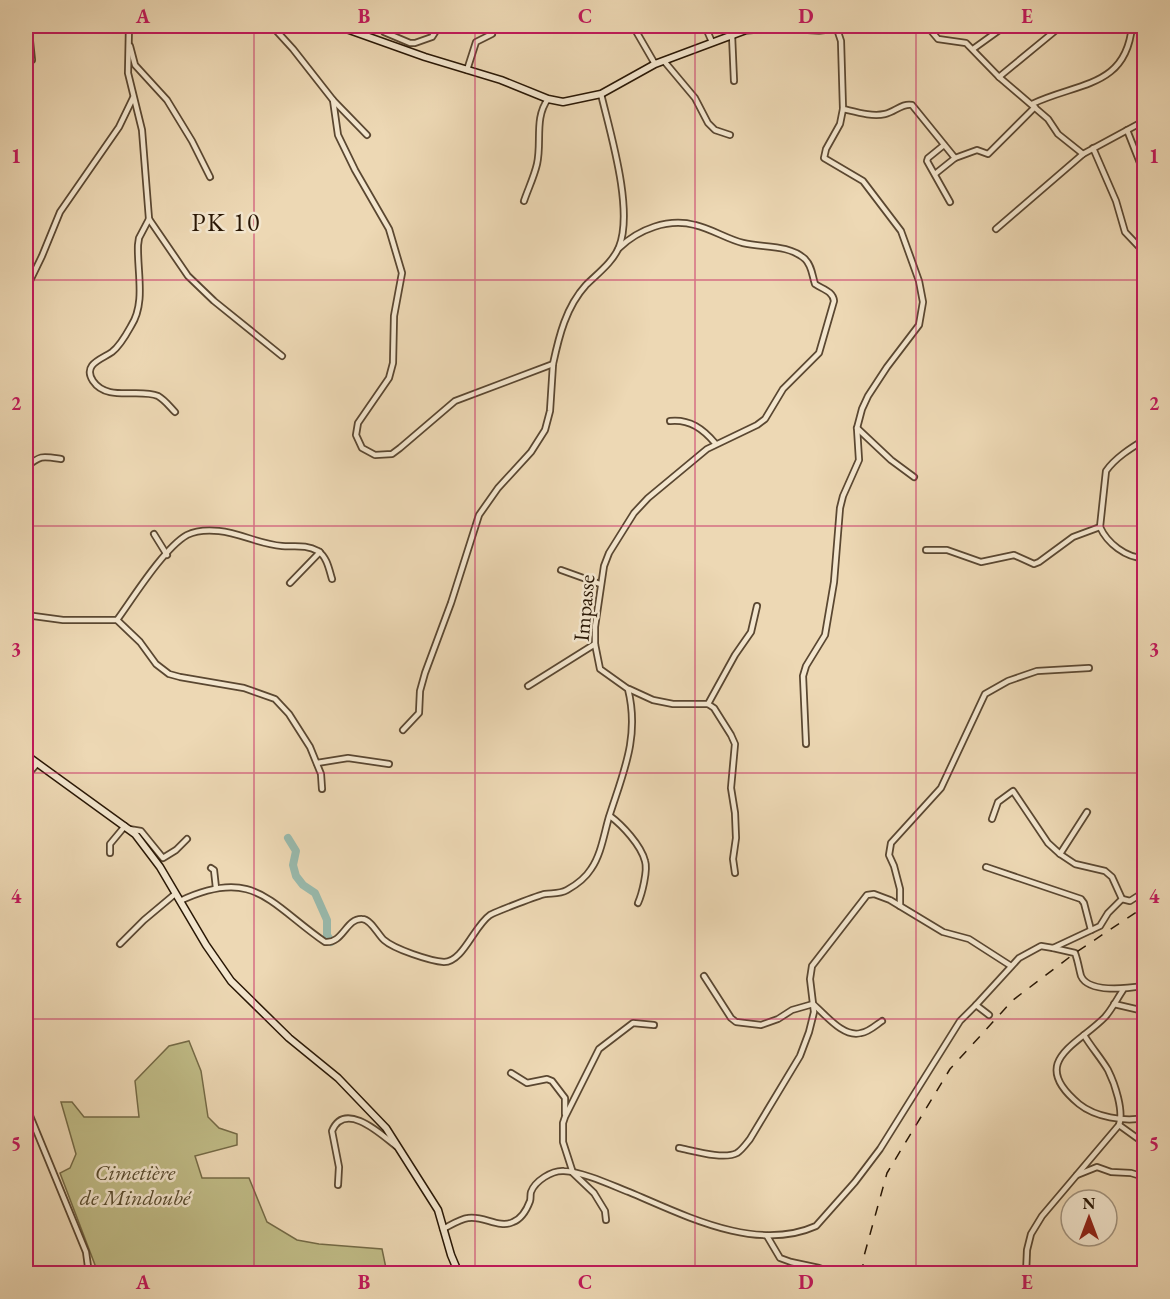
<svg xmlns="http://www.w3.org/2000/svg" width="1170" height="1299" font-family="'EB Garamond',serif">
	<style>
		.green { fill: #c0bc87; stroke: #746a46; stroke-width: 1.5 }
		.lines { fill: none; stroke-linecap: round; stroke-linejoin: round }
		.river { stroke: #99baad; stroke-width: 8 }
		.street-casing { stroke: #5a4731; stroke-width: 8 }
		.secondary-casing { stroke: #291705; stroke-width: 9 }
		.street { stroke: #f3e6ce; stroke-width: 4.5 }
		.secondary { stroke: #f3e6ce; stroke-width: 6 }
		.rail { stroke: #291705; stroke-width: 1.5; stroke-dasharray: 10 10; stroke-linecap: butt }
		.grid { fill: none; stroke: #c2185b; stroke-width: 1.5; stroke-opacity: 0.55 }
		.labels { text-anchor: middle; dominant-baseline: central; stroke-width: 5; stroke-linejoin: round; paint-order: stroke }
		.street-label { font-size: 22px; fill: #291705; stroke: #f3e6ce }
		.park-label { font-size: 22px; font-style: italic; fill: #56492c; stroke: #f3e6ce }
		.quarter-label { font-size: 26px; letter-spacing: 1.5px; fill: #291705; stroke: #f3e6ce }
		.neatline { fill: none; stroke: #c2185b; stroke-width: 2 }
		.grid-label { font-size: 20px; text-anchor: middle; font-weight: bold; fill: #c2185b }
	</style>
	<rect width="100%" height="100%" fill="#edd8b4"/>
	<filter id="stains"><feTurbulence type="fractalNoise" baseFrequency=".00333" numOctaves="4"/><feColorMatrix values="0 0 0 0 .2 0 0 0 0 .09 0 0 0 0 .02 0 0 0 .5 -.17"/></filter>
	<radialGradient id="worn" r=".72"><stop offset=".6" stop-color="#630" stop-opacity="0"/><stop offset="1" stop-color="#630" stop-opacity=".3"/></radialGradient>
	<path class="green" d="M189,1041L201,1071L208,1117L219,1128L237,1134V1145L195,1156L202,1178H249L267,1222L297,1240L319,1244L382,1249L387,1273H95V1265L60,1173L70,1168L76,1154L61,1102H72L84,1117H139L135,1081L169,1046Z"/>
	<g class="lines">
		<path class="river" d="M288,838L296,851L293,865L296,876L303,885L315,893L327,920V935L331,942"/>
		<defs>
			<g id="street">
				<path d="M129,26L128,73L142,130L149,219L188,276L214,301L282,356"/>
				<path d="M272,26L293,49L333,100L338,135L355,170L389,229L402,273L394,316L393,363L389,378L358,423L356,435L362,448L375,455L392,454L400,448L455,401L553,364C559,336 566,307 586,285C597,274 613,262 619,247C634,210 610,132 601,94"/>
				<path d="M381,26L384,32L410,43H415L432,37L439,26"/>
				<path d="M633,26L655,64"/>
				<path d="M705,26L712,42"/>
				<path d="M836,26L841,41L843,109C856,112 872,117 885,114C895,112 902,103 912,105L955,158L935,174"/>
				<path d="M927,26L938,39L966,43L999,77L1048,119L1058,134L1083,154"/>
				<path d="M26,33L30,41L32,60"/>
				<path d="M732,35L734,81"/>
				<path d="M130,46L135,65L167,100L192,141L210,177"/>
				<path d="M973,49L1005,26"/>
				<path d="M664,61L695,98L708,123L715,130L730,135"/>
				<path d="M467,70L476,42L492,34"/>
				<path d="M999,77L1061,26"/>
				<path d="M333,100L367,135"/>
				<path d="M1032,104C1078,82 1126,88 1132,26"/>
				<path d="M1127,130L1144,173"/>
				<path d="M944,145L928,158L927,161L950,202"/>
				<path d="M1093,148L1116,201L1125,232L1144,252"/>
				<path d="M955,158L977,150L988,154L1035,107"/>
				<path d="M524,201C528,189 534,177 537,164C542,142 534,118 548,99"/>
				<path d="M149,219L139,238L138,245C137,272 146,303 131,326C126,335 120,346 112,352C102,359 82,364 93,381C107,402 139,388 158,396C165,400 170,407 175,412"/>
				<path d="M996,229L1083,154L1144,121"/>
				<path d="M26,289L42,256L60,212L119,127L133,98"/>
				<path d="M670,421C690,419 703,429 715,443"/>
				<path d="M857,428L891,460L914,477"/>
				<path d="M26,467C41,455 42,456 61,459"/>
				<path d="M1100,527C1107,543 1126,558 1144,558"/>
				<path d="M154,534L167,555"/>
				<path d="M926,550H947L981,562L1014,555L1034,564L1039,562L1073,537L1100,527L1106,471C1115,458 1131,448 1144,440"/>
				<path d="M561,570L600,584"/>
				<path d="M290,583L320,552"/>
				<path d="M26,615L63,620H117L140,642L156,664L169,674L180,677L244,688L275,699L289,714L310,747L321,774L322,789"/>
				<path d="M117,620C133,598 164,548 187,535C197,530 209,530 219,531C240,533 259,544 282,546C294,547 306,544 318,551C327,557 329,569 332,579"/>
				<path d="M528,686L595,644"/>
				<path d="M629,689L653,700L673,704H708L714,708L731,735L735,744L731,788L735,813L736,838L733,859L735,873"/>
				<path d="M708,704L735,655L751,632L757,606"/>
				<path d="M403,730L419,713L420,691L425,673L451,603L479,515L498,488L531,452L545,430L550,411L553,364"/>
				<path d="M806,744L803,676L806,666L825,635L834,582L840,508L843,496L859,460L857,428L862,409L868,396L887,367L919,325L923,302L919,281L901,231L863,181L824,158L826,149L840,124L843,109"/>
				<path d="M317,763L348,758L389,764"/>
				<path d="M26,776L37,764"/>
				<path d="M610,816C622,825 641,845 645,861C648,870 642,894 638,903"/>
				<path d="M129,829L141,831L163,858L176,850L187,839"/>
				<path d="M110,853V844L125,826"/>
				<path d="M1060,854L1087,812"/>
				<path d="M986,867L1081,899L1084,903L1091,930"/>
				<path d="M211,868L214,870L216,888"/>
				<path d="M1122,899L1130,901L1144,892"/>
				<path d="M180,901C254,866 270,904 325,942C343,944 346,918 362,919C371,919 378,935 384,940C394,949 430,961 444,962C463,962 474,926 490,915C495,912 539,895 545,894C553,893 560,894 567,890C576,885 586,877 591,869C601,855 604,834 609,817C623,773 640,737 628,689L600,669L595,644V627L604,566L609,553L634,513L648,498L707,449L757,425L765,419L783,389L819,353L834,301C833,291 822,289 815,284C812,275 812,266 805,259C788,244 763,248 743,243C727,239 712,229 695,225C668,218 639,229 619,248"/>
				<path d="M900,906V889L894,866L889,855L891,843L941,788L985,694L1008,681L1037,671L1089,668"/>
				<path d="M120,944L144,920L175,894"/>
				<path d="M1053,948L1075,953C1078,961 1079,969 1081,976C1089,994 1130,988 1144,986"/>
				<path d="M704,976L731,1018L736,1022L761,1025L778,1019L792,1010L813,1004C825,1014 843,1038 861,1033C869,1032 876,1025 882,1021"/>
				<path d="M1123,990C1117,999 1112,1009 1105,1017C1078,1045 1027,1061 1079,1104C1095,1117 1124,1122 1144,1118"/>
				<path d="M1114,1004L1144,1011"/>
				<path d="M976,1005L989,1015"/>
				<path d="M511,1073L527,1083L547,1079L552,1081L565,1098V1114"/>
				<path d="M26,1106L86,1252L89,1274"/>
				<path d="M1119,1125L1144,1143"/>
				<path d="M679,1148C694,1151 724,1160 737,1153C742,1150 746,1144 750,1139L800,1056L809,1032L814,1012L810,979L812,966L867,895L874,894L890,900L943,932L969,939L1011,966"/>
				<path d="M1077,1175L1097,1167L1111,1172L1131,1173L1144,1177"/>
				<path d="M338,1185L339,1167L332,1131C345,1100 382,1135 396,1146"/>
				<path d="M606,1220L605,1211L594,1193L573,1173L563,1142V1123L565,1117L599,1049L633,1023L654,1025"/>
				<path d="M443,1229C451,1225 460,1219 468,1218C483,1215 499,1229 513,1222C521,1219 527,1209 530,1201C531,1198 530,1195 531,1192C535,1181 552,1170 564,1171C583,1172 611,1185 629,1192C684,1215 756,1253 816,1226L855,1182L880,1149L960,1021L976,1005L1019,958L1041,946L1053,948L1100,926L1108,913L1122,899L1112,877L1105,871L1075,864L1060,854L1048,843L1013,791L998,802L992,819"/>
				<path d="M767,1236L780,1258L791,1262L819,1268L836,1274"/>
				<path d="M843,1274L858,1271"/>
				<path d="M1026,1274L1027,1250L1031,1234L1042,1216L1119,1125C1124,1111 1115,1084 1108,1070C1101,1058 1091,1047 1084,1035"/>
			</g>
			<g id="secondary">
				<path d="M338,26L425,57L501,80L548,99L563,102L601,94L655,64L746,30L773,28L819,30L831,29L837,26"/>
				<path d="M26,755L135,834L160,867L206,945L231,981L289,1038L338,1078L386,1128L438,1210L451,1255L459,1274"/>
			</g>
		</defs>
		<use href="#street" class="street-casing"/>
		<use href="#secondary" class="secondary-casing"/>
		<use href="#street" class="street"/>
		<use href="#secondary" class="secondary"/>
		<path class="rail" d="M862,1274L864,1256L887,1173L950,1069L1013,1000L1075,953L1144,907"/>
	</g>
	<path class="grid" d="M254,26V1274M475,26V1274M695,26V1274M916,26V1274M26,280H1144M26,526H1144M26,773H1144M26,1019H1144"/>
	<g class="labels">
		<g class="street-label">
			<text transform="translate(584 608) rotate(-85)">Impasse</text>
		</g>
		<g class="park-label">
			<text x="135" y="1172">Cimetière<tspan x="135" dy="25">de Mindoubé</tspan></text>
		</g>
		<g class="quarter-label">
			<text x="226" y="222">PK 10</text>
		</g>
	</g>
	<rect width="1170" height="1299" fill="none" stroke="#edd8b4" stroke-width="66"/>
	<g transform="translate(1089 1218)"><circle r="28" fill="#f3e6ce" stroke="#a2937e" stroke-width="1.5"/>
	<path d="M0-4.5L10 22L0 15L-10 22Z" fill="#8f2418"/>
	<text y="-9" font-size="16" font-weight="bold" text-anchor="middle" fill="#291705">N</text>
	</g>
	<rect x="33" y="33" width="1104" height="1233" class="neatline"/>
	<g class="grid-label">
		<text x="143" y="23">A</text>
		<text x="364" y="23">B</text>
		<text x="585" y="23">C</text>
		<text x="806" y="23">D</text>
		<text x="1027" y="23">E</text>
		<text x="16" y="163">1</text>
		<text x="1154" y="163">1</text>
		<text x="16" y="410">2</text>
		<text x="1154" y="410">2</text>
		<text x="16" y="656">3</text>
		<text x="1154" y="656">3</text>
		<text x="16" y="903">4</text>
		<text x="1154" y="903">4</text>
		<text x="16" y="1150">5</text>
		<text x="1154" y="1150">5</text>
		<text x="143" y="1289">A</text>
		<text x="364" y="1289">B</text>
		<text x="585" y="1289">C</text>
		<text x="806" y="1289">D</text>
		<text x="1027" y="1289">E</text>
	</g>
	<rect width="100%" height="100%" filter="url(#stains)"/>
	<rect width="100%" height="100%" fill="url(#worn)"/>
</svg>
